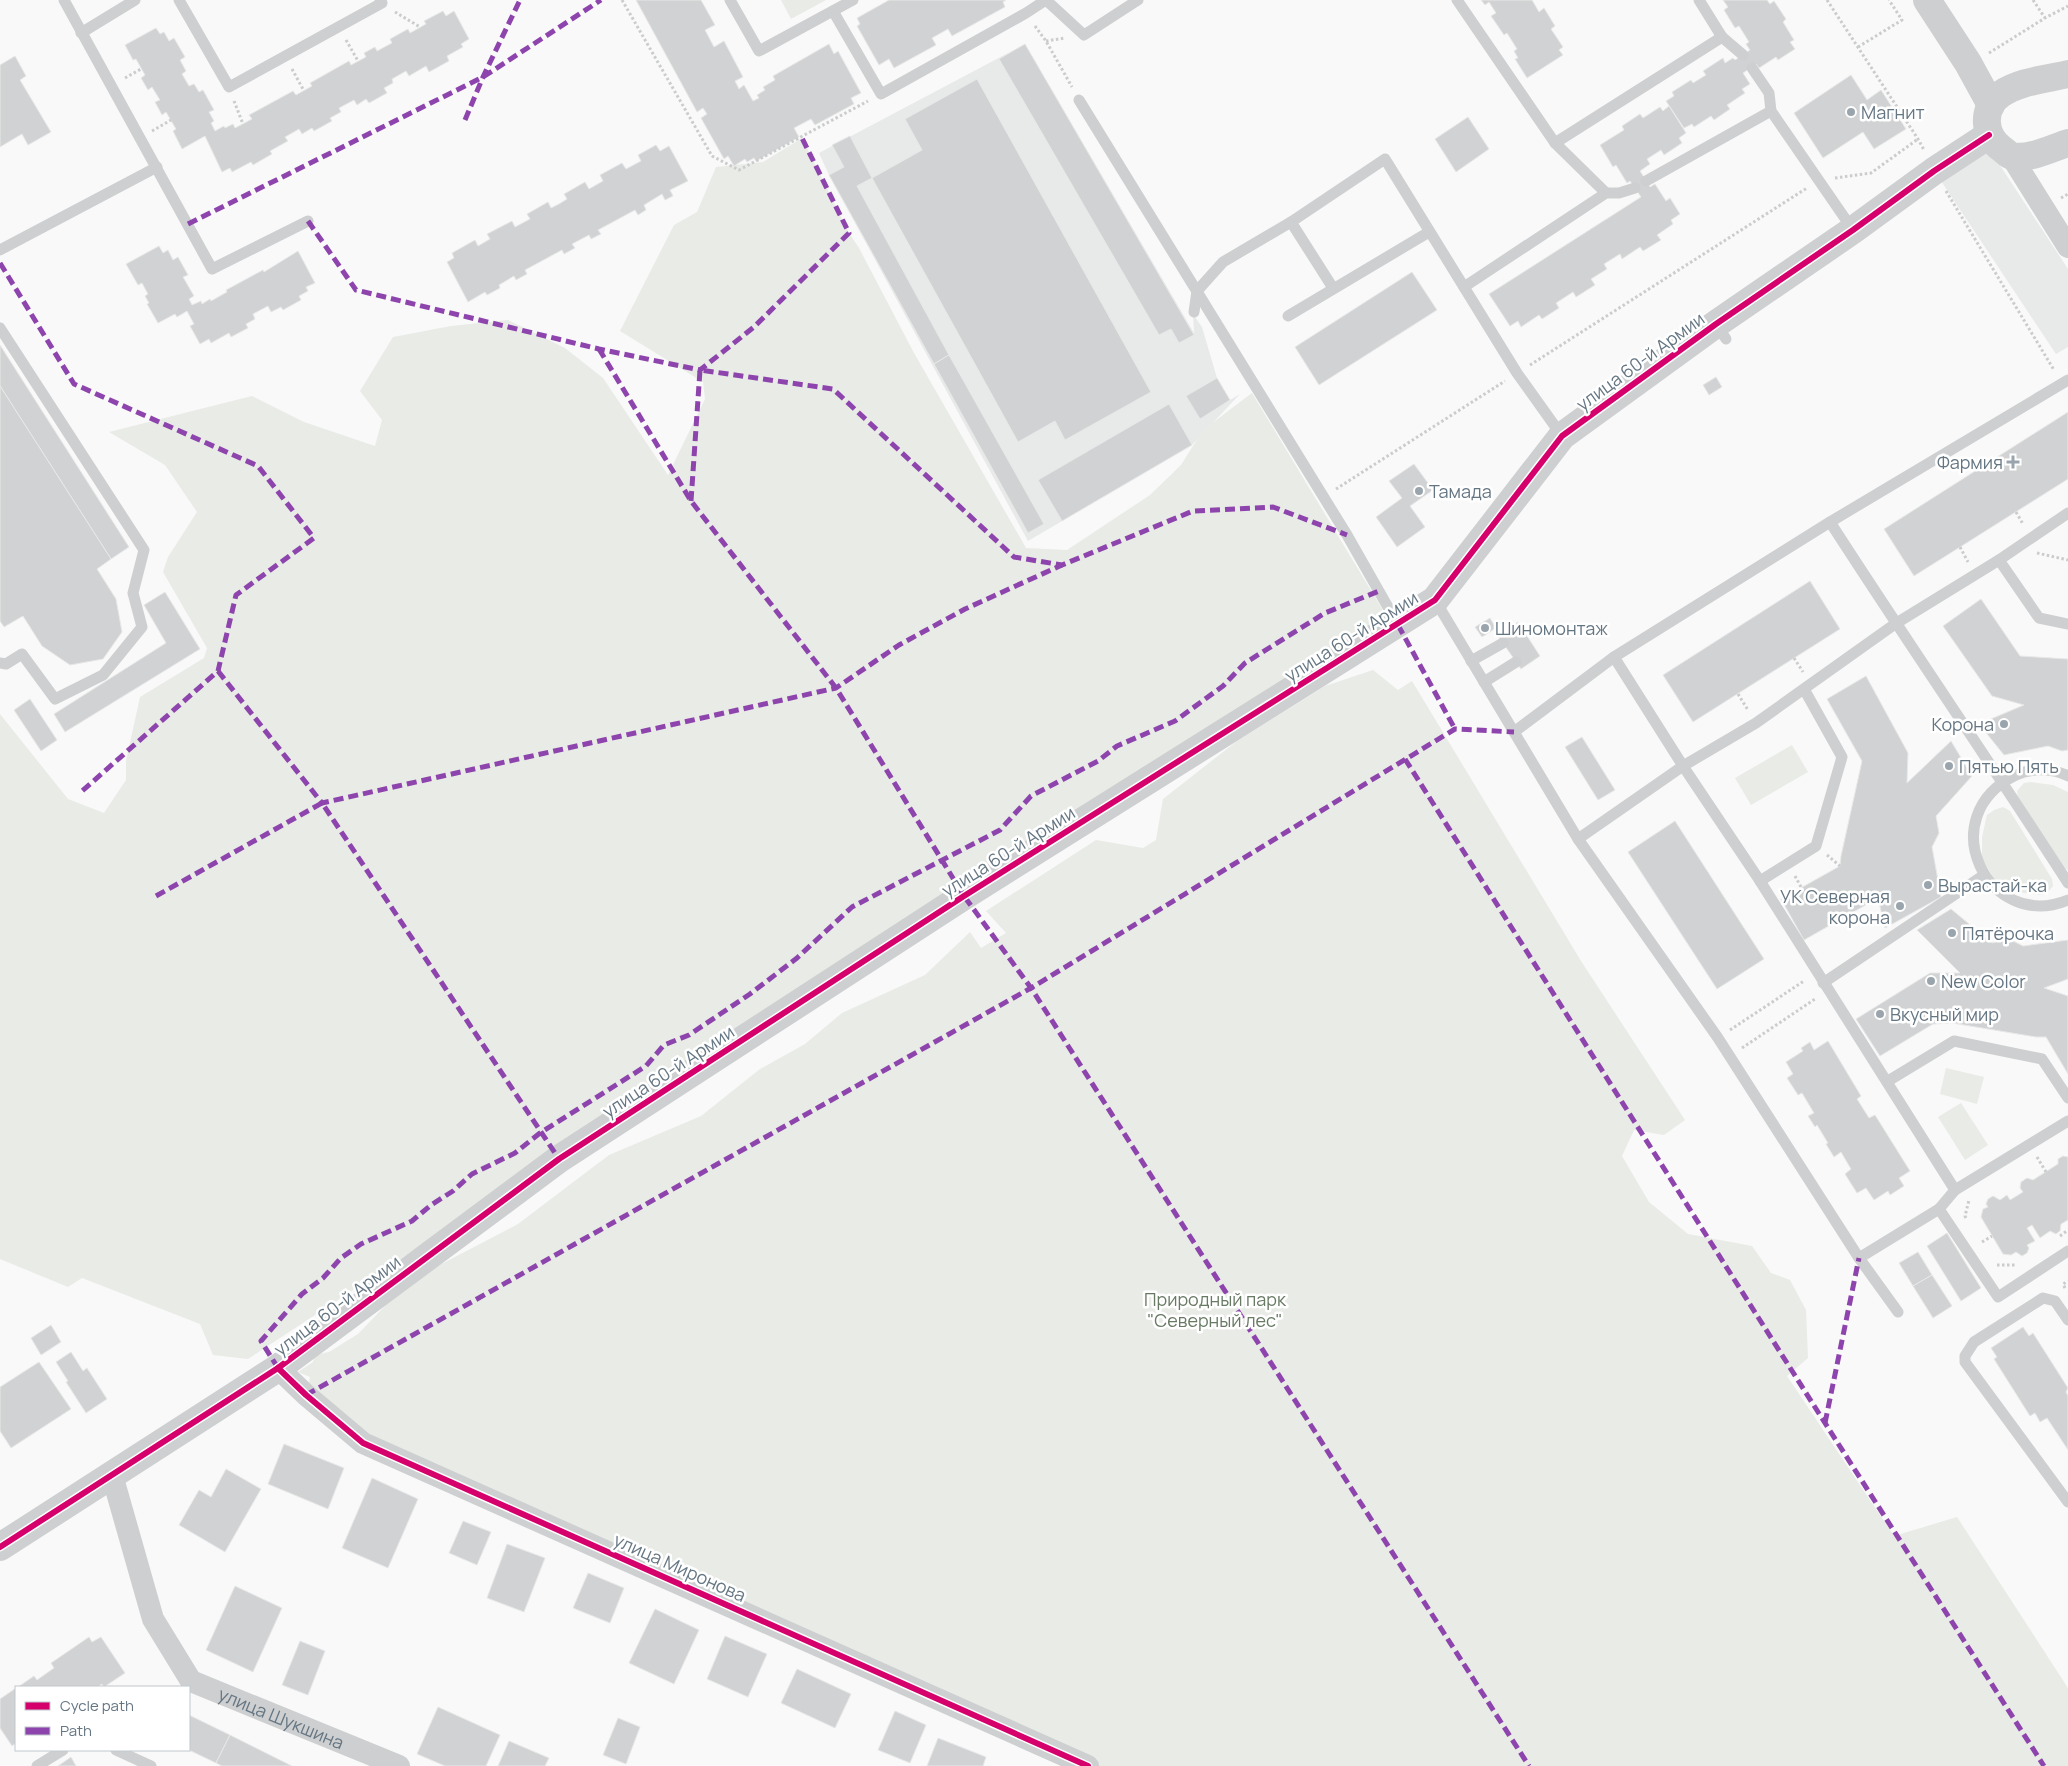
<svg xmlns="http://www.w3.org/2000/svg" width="2068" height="1766" font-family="Manrope,sans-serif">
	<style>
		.built { fill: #e8e9e9 }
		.green { fill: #e8ebe6 }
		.building { fill: #d0d2d3; stroke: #e8e8e8 }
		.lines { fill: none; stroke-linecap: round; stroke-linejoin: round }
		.path { stroke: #cbcccd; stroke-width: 3; stroke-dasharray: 2.5 2.5; stroke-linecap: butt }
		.service { stroke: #cecfd0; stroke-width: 11 }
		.minor { stroke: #cecfd0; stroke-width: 22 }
		.tertiary { stroke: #cecfd0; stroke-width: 28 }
		.quiet { stroke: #8e44ad; stroke-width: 5; stroke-dasharray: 10 5; stroke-linecap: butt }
		.cycleway-casing { stroke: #fff; stroke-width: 9 }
		.cycleway { stroke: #d6006c; stroke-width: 6 }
		.poi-dot { fill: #99a4ac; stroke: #fff; stroke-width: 2 }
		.labels { text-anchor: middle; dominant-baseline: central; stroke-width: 5; stroke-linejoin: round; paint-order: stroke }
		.poi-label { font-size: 18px; fill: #657683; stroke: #fff; text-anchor: start }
		.street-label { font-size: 18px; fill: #657683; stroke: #fff }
		.park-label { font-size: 18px; fill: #687a64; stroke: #fff }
	</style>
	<rect width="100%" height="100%" fill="#f9f9f9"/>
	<g class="built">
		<path d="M1025,44L1194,333L1193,314L1202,327L1217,378L1230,400L1240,394L1192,445L1028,541L829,175L819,153Z"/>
		<path d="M1990,150L2068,269V347L2056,354L1941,181Z"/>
	</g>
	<g class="green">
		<path d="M781,0H826L791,19Z"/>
		<path d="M802,138L849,233L859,248L914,353L1026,548L1067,550L1150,495L1181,465L1203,430L1252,393L1387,617L920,918L248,1359L213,1355L200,1324L82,1278L68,1287L0,1259V714L68,799L104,813L126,780V761L140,697L204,658L207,648L163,572L168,557L197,512L165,465L109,432L252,396L304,422L375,446L382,420L360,391L393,337L451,326L508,320L565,348L603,378L668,475L705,399L703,382L620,331L674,225L697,212L716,167L763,162Z"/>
		<path d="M1373,670L1398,690L1412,681L1581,961L1685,1120L1664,1135L1634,1130L1622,1156L1649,1202L1688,1234L1752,1246L1771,1273L1790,1280L1806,1310L1808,1358L1787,1376L1894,1536L1957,1517L2068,1688V1766H1087L363,1443L306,1395L310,1377L298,1372L313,1362L315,1355L329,1352L358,1334L409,1281L518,1224L609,1155L701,1116L760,1069L805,1044L842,1013L925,975L970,932L981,948L1006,933L986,911L1096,840L1143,848L1156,840L1163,799L1237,741L1325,686Z"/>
		<path d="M1792,745L1808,772L1751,805L1735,778Z"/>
		<path d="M2031,782L2053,785L2068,792V870L2060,866L2018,798L2017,791L2024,783Z"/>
		<path d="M2003,807L2010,811L2052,879L2053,886L2046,894L2039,895L2018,892L1997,883L1982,859V837L1987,815L1994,810Z"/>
		<path d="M1946,1068L1984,1077L1977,1104L1940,1094Z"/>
		<path d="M1961,1103L1988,1145L1965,1160L1938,1117Z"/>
	</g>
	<g class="building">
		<path d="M636,0H701L715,25L705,30L714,47L724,41L743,77L735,81L739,89L744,85L753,101L759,98L757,95L765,90L763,87L775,80L773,76L829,44L834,54L838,51L861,93L851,98L854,104L815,125L811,119L794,128L799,137L756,161L754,158L747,162L745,159L734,166L728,156L724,159L701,118L707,114L703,108L697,112Z"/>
		<path d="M889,0H1006L1003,2L1005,7L952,36L948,29L932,38L936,45L894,68L889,59L879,65L857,26L860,24L857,18Z"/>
		<path d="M1481,0H1532L1539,12L1544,8L1555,26L1551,29L1563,47L1559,50L1563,55L1527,78L1515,59L1518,58L1514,51L1517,49L1507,33L1504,35L1491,16L1496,13L1489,2L1485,5Z"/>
		<path d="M1723,0H1767L1770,4L1774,1L1786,19L1783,22L1794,40L1790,42L1795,49L1778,60L1776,57L1759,68L1756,64L1743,73L1750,84L1742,89L1745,93L1727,105L1730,109L1714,120L1711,116L1694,127L1692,124L1684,128L1666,101L1674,96L1672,92L1691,80L1693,83L1706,75L1703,71L1723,58L1725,63L1733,58L1735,60L1750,50L1746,44L1749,42L1739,26L1735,28L1724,10L1728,7Z"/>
		<path d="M443,11L446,16L454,11L469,39L461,44L463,47L447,56L449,61L429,72L426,66L409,76L406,71L392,79L393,83L384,88L387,93L369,103L366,99L357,105L354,100L339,108L341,112L330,118L332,121L314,131L312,128L302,134L299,129L285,137L288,141L270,151L272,154L253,165L251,162L232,172L230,168L222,172L205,136L182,149L173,131L176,129L166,112L162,115L155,102L160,100L152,87L148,90L141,78L145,75L136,59L133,60L125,45L156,28L160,34L164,32L169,41L174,38L185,57L180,60L186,71L182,74L189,86L194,84L199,92L203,90L214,110L209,112L214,121L211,123L215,131L224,126L225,128L233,124L235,128L252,119L249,115L293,91L296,95L312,86L310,83L349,61L351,65L366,57L364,53L375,47L377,51L392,43L390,39L408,29L410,33L426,24L424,21Z"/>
		<path d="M1025,44L1194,335L1179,343L1171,329L1159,335L999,59Z"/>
		<path d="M15,56L26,76L20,80L51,132L28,145L22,134L0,147V65Z"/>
		<path d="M1851,75L1867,100L1881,90L1906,129L1874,149L1863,132L1823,158L1794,113Z"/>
		<path d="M977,79L1151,392L1065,440L1055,421L1018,442L872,178L922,150L905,119Z"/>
		<path d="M1669,106L1686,133L1679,138L1682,143L1664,155L1661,150L1647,159L1650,164L1640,171L1650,187L1655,184L1666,201L1670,198L1680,214L1671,220L1673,224L1657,235L1661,240L1643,251L1640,247L1622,259L1620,254L1604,264L1607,269L1591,279L1595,285L1576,297L1573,292L1556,303L1559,308L1542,319L1539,315L1521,327L1518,321L1510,326L1489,294L1641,197L1630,181L1627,183L1616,165L1613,167L1600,145L1624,130L1622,126L1640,114L1643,118L1660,107L1663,111Z"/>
		<path d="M1468,117L1489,149L1456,172L1435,139Z"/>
		<path d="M850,136L872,178L857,186L949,355L934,364L829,175L844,167L832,145Z"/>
		<path d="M656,145L660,151L669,146L688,181L670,190L673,196L665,200L662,194L644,205L646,210L638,215L635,210L598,230L601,234L591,239L589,235L572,244L575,248L564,254L562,250L525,270L527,274L516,280L514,276L499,285L500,288L487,295L485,292L468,302L447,262L454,258L452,253L475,240L478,246L490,239L487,234L512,221L515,227L530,219L527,214L548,202L551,208L559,204L567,199L564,194L585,182L589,189L603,181L600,175L622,163L626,169L641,161L638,155Z"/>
		<path d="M159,246L163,253L168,250L173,260L178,257L188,275L183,277L194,296L189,299L192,305L201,301L202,304L210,299L211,301L227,292L226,290L263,270L264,272L298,251L315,283L306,287L308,291L299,296L301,300L283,310L281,307L271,312L268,306L253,314L255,319L246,324L248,328L231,337L229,333L211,343L209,339L200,344L190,326L194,324L187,311L177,317L175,314L158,323L147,304L149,303L145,296L148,294L142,283L138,285L126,264Z"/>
		<path d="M1412,272L1437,310L1319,385L1295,347Z"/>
		<path d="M0,345L129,547L111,559L0,386Z"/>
		<path d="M949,355L1044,524L1028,533L934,364Z"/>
		<path d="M1716,377L1722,387L1709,395L1703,385Z"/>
		<path d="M1217,378L1230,400L1200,419L1186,396Z"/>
		<path d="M0,386L111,559L97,569L116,599L122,632L103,659L70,665L42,646L23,616L4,627L0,621Z"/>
		<path d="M1169,404L1192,445L1062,521L1038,480Z"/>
		<path d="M2068,412V479L1914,576L1884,529Z"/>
		<path d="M1414,464L1433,490L1410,506L1425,527L1397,547L1376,517L1402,498L1389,481Z"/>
		<path d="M1810,581L1840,629L1693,722L1663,675Z"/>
		<path d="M165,592L200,649L65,732L54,714L166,643L144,605Z"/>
		<path d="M1981,599L2020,656L2068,659V750L2062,751L2048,746L2004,755L1979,724L2024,705L1992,696L1943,626Z"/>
		<path d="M1490,618L1496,628L1482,637L1475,627Z"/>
		<path d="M1518,622L1540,656L1521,669L1498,636Z"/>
		<path d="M1866,676L1908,753L1907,783L1951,741L1972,776L1936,816L1939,833L1932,847L1941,897L1885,928L1878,898L1804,940L1781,899L1840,866L1841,856L1862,761L1827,699Z"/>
		<path d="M30,699L57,740L41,751L14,710Z"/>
		<path d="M1582,737L1615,790L1598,800L1565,747Z"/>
		<path d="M1675,821L1764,959L1717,989L1628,852Z"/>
		<path d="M1951,909L1992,943L2009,939L2023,946L2068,940V979L2044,988L2068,996V1074L2046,1037H2036L1952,1023L1933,1024L1880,1056L1856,1019L1930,973H1960L1917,930Z"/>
		<path d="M1828,1041L1861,1096L1857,1099L1869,1118L1875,1115L1910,1171L1899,1178L1904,1186L1890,1195L1888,1191L1874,1200L1866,1188L1857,1193L1845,1174L1851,1169L1841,1152L1834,1157L1826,1144L1828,1143L1817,1125L1815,1127L1808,1116L1814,1113L1802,1093L1798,1095L1787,1078L1793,1074L1786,1062L1803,1051L1801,1048L1810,1042L1814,1050Z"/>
		<path d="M2063,1156L2068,1157V1220L2061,1224L2060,1231L2056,1234L2050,1231L2040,1238L2032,1225L2027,1228L2035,1241L2027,1245L2029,1248L2027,1253L2022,1256L2016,1252L2011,1255L2003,1254L1981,1217L1983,1209L1988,1207L1986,1204L1988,1199L1993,1196L2000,1200L2007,1195L2010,1200L2023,1192L2020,1188L2021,1182L2027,1178L2033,1180L2058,1164V1159Z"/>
		<path d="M1947,1233L1981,1288L1961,1301L1927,1246Z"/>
		<path d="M1918,1252L1932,1275L1913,1286L1899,1263Z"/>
		<path d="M1932,1275L1952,1306L1933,1318L1913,1286Z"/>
		<path d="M51,1325L61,1342L41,1355L31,1338Z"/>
		<path d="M2023,1327L2029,1336L2033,1333L2068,1388L2066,1392L2068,1396V1450L2047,1418L2040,1422L2035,1413L2030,1416L1994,1359L1997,1357L1991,1348Z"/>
		<path d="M71,1352L83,1371L87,1368L107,1399L86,1413L66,1382L68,1381L56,1362Z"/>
		<path d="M39,1362L71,1409L11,1448L0,1431V1387Z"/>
		<path d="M284,1444L344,1468L328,1509L268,1484Z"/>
		<path d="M226,1469L261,1489L225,1552L179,1525L199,1490L211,1497Z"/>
		<path d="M372,1478L418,1499L388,1568L342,1548Z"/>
		<path d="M463,1521L491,1532L477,1565L449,1553Z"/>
		<path d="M507,1544L545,1558L524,1612L487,1598Z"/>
		<path d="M588,1573L624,1588L610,1623L573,1608Z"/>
		<path d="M235,1586L282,1608L253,1672L206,1650Z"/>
		<path d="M655,1609L699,1630L674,1684L629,1663Z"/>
		<path d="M725,1636L767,1654L748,1697L707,1679Z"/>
		<path d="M89,1637L92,1642L101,1637L125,1673L104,1687L102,1684L97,1687H18L34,1676L37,1680L54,1668L51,1663Z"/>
		<path d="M300,1641L325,1651L308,1695L282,1685Z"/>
		<path d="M797,1669L851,1694L835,1728L781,1703Z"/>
		<path d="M16,1688V1743L12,1746L0,1728V1699Z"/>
		<path d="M438,1707L500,1735L486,1766H445L417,1754Z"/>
		<path d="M895,1711L926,1725L910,1763L878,1750Z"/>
		<path d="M189,1715L230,1735L216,1763L189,1750Z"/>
		<path d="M618,1718L640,1727L626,1764L603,1755Z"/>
		<path d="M230,1735L292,1766H222L216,1763Z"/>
		<path d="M938,1738L986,1757L983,1766H927Z"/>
		<path d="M509,1741L549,1758L545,1766H498Z"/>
		<path d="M71,1757L76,1766H58Z"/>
	</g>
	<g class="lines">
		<g class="path">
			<path d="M622,0L712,156L739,170L868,101"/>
			<path d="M1827,0L1918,139L1924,150"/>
			<path d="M2033,0L2045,18"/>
			<path d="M395,12L420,27"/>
			<path d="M1035,26L1046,41L1072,87"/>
			<path d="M346,40L358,61"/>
			<path d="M1046,41L1065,38"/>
			<path d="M1858,47L1902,20L1889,0"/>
			<path d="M1989,53L2045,18L2068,6"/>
			<path d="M292,69L304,91"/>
			<path d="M125,78L141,69"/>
			<path d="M234,101L243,124"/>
			<path d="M152,131L171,120"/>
			<path d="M1835,178L1871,173L1918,139"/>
			<path d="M1946,191L2054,370"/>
			<path d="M2061,198L2068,194"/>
			<path d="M1530,365L1807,188"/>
			<path d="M1336,489L1505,381"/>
			<path d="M2016,512L2023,524"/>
			<path d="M1960,547L1968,562"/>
			<path d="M2037,553L2068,560"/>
			<path d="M1794,658L1803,672"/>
			<path d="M1738,694L1748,710"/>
			<path d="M1827,855L1840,866"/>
			<path d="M1795,876L1801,887"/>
			<path d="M1730,1030L1804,981"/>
			<path d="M1742,1048L1815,999"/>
			<path d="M2037,1157L2046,1172"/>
			<path d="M1966,1218L1965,1216L1969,1200"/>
			<path d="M2060,1236L2068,1230"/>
			<path d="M1982,1242L1992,1236"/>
			<path d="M1997,1265H2015"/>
			<path d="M2065,1288L2063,1284L2068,1281"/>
		</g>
		<g class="service">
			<path d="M64,0L212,269L308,221"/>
			<path d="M179,0L229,87L382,3L380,0"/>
			<path d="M730,0L759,51L853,0"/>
			<path d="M1457,0L1555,143L1606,193"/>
			<path d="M1699,0L1722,37L1743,55"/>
			<path d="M833,11L881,94L1026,13L1046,0L1084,35L1138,0"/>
			<path d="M81,33L135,0"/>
			<path d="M1752,68L1769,93L1771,111L1853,230"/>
			<path d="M1079,100L1347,535L1397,623"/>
			<path d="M1555,143L1722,37"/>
			<path d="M1646,181L1771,111"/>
			<path d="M1291,222L1333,288"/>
			<path d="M0,250L157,167"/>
			<path d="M1464,287L1606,193H1619L1635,188"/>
			<path d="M1194,312L1197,291L1223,262L1291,222L1385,159L1517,373L1562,436"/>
			<path d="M1288,316L1429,232"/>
			<path d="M1716,324L1726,339"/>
			<path d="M0,328L144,550L133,593L142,627L103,675L55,699L22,654L6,664L0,663"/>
			<path d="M1830,522L2068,380"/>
			<path d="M1999,560L2039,618L2068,624"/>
			<path d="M1435,600L1578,839L1718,1038L1859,1258L1898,1312"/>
			<path d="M1614,657L1683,766L1756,723L1895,624L1999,560L2068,513"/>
			<path d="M1471,661L1503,643"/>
			<path d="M1484,682L1516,662"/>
			<path d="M1514,732L1614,657L1830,522C1908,643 1990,762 2068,883"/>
			<path d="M2068,776C2053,768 2031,768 2016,775C1931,816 1987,933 2068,900"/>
			<path d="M1578,839L1683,766L1760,881L1955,1190"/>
			<path d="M1760,881L1816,846L1842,757L1804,689"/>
			<path d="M1823,983L1984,875"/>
			<path d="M1888,1081L1954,1041L2042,1059L2068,1098"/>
			<path d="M1939,1209L1998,1297L2068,1251"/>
			<path d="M1859,1258L1939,1209L1955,1190L2068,1121"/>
			<path d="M2068,1320L2055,1301L2043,1298L1974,1342L1965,1356V1362L2068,1502"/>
			<path d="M116,1750L151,1766"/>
			<path d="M37,1766L63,1750"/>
		</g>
		<g class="minor">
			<path d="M2011,156L2068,247"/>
			<path d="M278,1368L306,1395L363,1443L1088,1766"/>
			<path id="s1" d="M112,1475L153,1619L191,1681L399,1766"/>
		</g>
		<g class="tertiary">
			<path d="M1927,0L1968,63L1991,105"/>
			<path d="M2068,74C2047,79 2020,81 2001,94C1981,108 1983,136 2002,149C2005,151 2008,155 2012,156C2029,160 2052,148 2068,143"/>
			<path d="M0,1547L278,1368L559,1159L964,896L1435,600L1562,436L1716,324L1853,230L1934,171L1989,135"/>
		</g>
		<g class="quiet">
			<path d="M465,120L483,77L520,0"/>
			<path d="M308,221L356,290L599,349L700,370L754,327L849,233L802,138"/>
			<path d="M188,224L483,77L601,0"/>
			<path d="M0,263L74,384L258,466L314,538L236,595L218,671L81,792"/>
			<path d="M599,349L691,501L836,688L964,896L1031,988L1529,1766"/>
			<path d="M691,501L700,370L833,389L1014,557L1062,565L1193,511L1273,507L1347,535"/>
			<path d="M1398,625L1455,729"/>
			<path d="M218,671L322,803L836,688L899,645L965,609L1062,565"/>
			<path d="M1405,759L1825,1423L2044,1766"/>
			<path d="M156,896L322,803L559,1159"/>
			<path d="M278,1368L261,1341L302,1294L323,1278L341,1258L361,1244L412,1221L431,1205L453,1191L472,1174L515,1153L540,1133L646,1066L664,1045L689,1035L750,994L797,958L852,907L1000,830L1031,796L1098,761L1117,746L1175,721L1223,686L1245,663L1325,613L1379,591"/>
			<path d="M306,1395L1031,988L1455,729L1514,732"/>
			<path d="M1825,1423L1859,1258"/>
		</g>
		<defs>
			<g id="cycleway">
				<path d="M278,1368L306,1395L363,1443L1088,1766"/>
				<path d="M0,1547L278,1368L559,1159L964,896L1435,600L1562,436L1716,324L1853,230L1934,171L1989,135"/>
			</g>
		</defs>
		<use href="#cycleway" class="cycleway-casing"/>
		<use href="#cycleway" class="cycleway"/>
	</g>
	<g class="poi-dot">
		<circle cx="1851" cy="112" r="5"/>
		<path d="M2010.5 454.5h5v5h5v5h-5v5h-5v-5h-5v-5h5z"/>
		<circle cx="1419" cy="491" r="5"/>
		<circle cx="1485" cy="628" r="5"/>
		<circle cx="2004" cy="724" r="5"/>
		<circle cx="1949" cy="766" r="5"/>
		<circle cx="1928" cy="885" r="5"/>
		<circle cx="1900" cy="906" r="5"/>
		<circle cx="1952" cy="933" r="5"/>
		<circle cx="1931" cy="981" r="5"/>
		<circle cx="1880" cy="1014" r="5"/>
	</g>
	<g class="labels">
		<g class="poi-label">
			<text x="1861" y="112">Магнит</text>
			<text x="2003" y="462" text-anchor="end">Фармия</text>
			<text x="1429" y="491">Тамада</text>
			<text x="1495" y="628">Шиномонтаж</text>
			<text x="1994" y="724" text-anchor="end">Корона</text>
			<text x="1959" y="766">Пятью Пять</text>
			<text x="1938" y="885">Вырастай-ка</text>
			<text x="1890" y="896" text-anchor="end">УК Северная<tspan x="1890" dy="21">корона</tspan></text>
			<text x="1962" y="933">Пятёрочка</text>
			<text x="1941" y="981">New Color</text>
			<text x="1890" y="1014">Вкусный мир</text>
		</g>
		<g class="street-label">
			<text transform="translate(1640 361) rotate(-36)">улица 60-й Армии</text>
			<text transform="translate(1351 636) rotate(-32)">улица 60-й Армии</text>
			<text transform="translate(1008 851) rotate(-32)">улица 60-й Армии</text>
			<text transform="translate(668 1071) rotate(-33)">улица 60-й Армии</text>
			<text transform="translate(337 1305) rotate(-37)">улица 60-й Армии</text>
			<text transform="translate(680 1567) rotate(24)">улица Миронова</text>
			<text stroke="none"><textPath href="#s1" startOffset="320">улица Шукшина</textPath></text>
		</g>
		<g class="park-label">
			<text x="1215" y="1299">Природный парк<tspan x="1215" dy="21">"Северный лес"</tspan></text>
		</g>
	</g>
	<rect x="15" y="1686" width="175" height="65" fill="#ffffff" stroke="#c1c8cd"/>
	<rect x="25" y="1702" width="25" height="8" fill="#d6006c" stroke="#c1c8cd"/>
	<text x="60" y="1711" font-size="15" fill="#657683">Cycle path</text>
	<rect x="25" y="1727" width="25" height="8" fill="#8e44ad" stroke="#c1c8cd"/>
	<text x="60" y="1736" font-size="15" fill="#657683">Path</text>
</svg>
